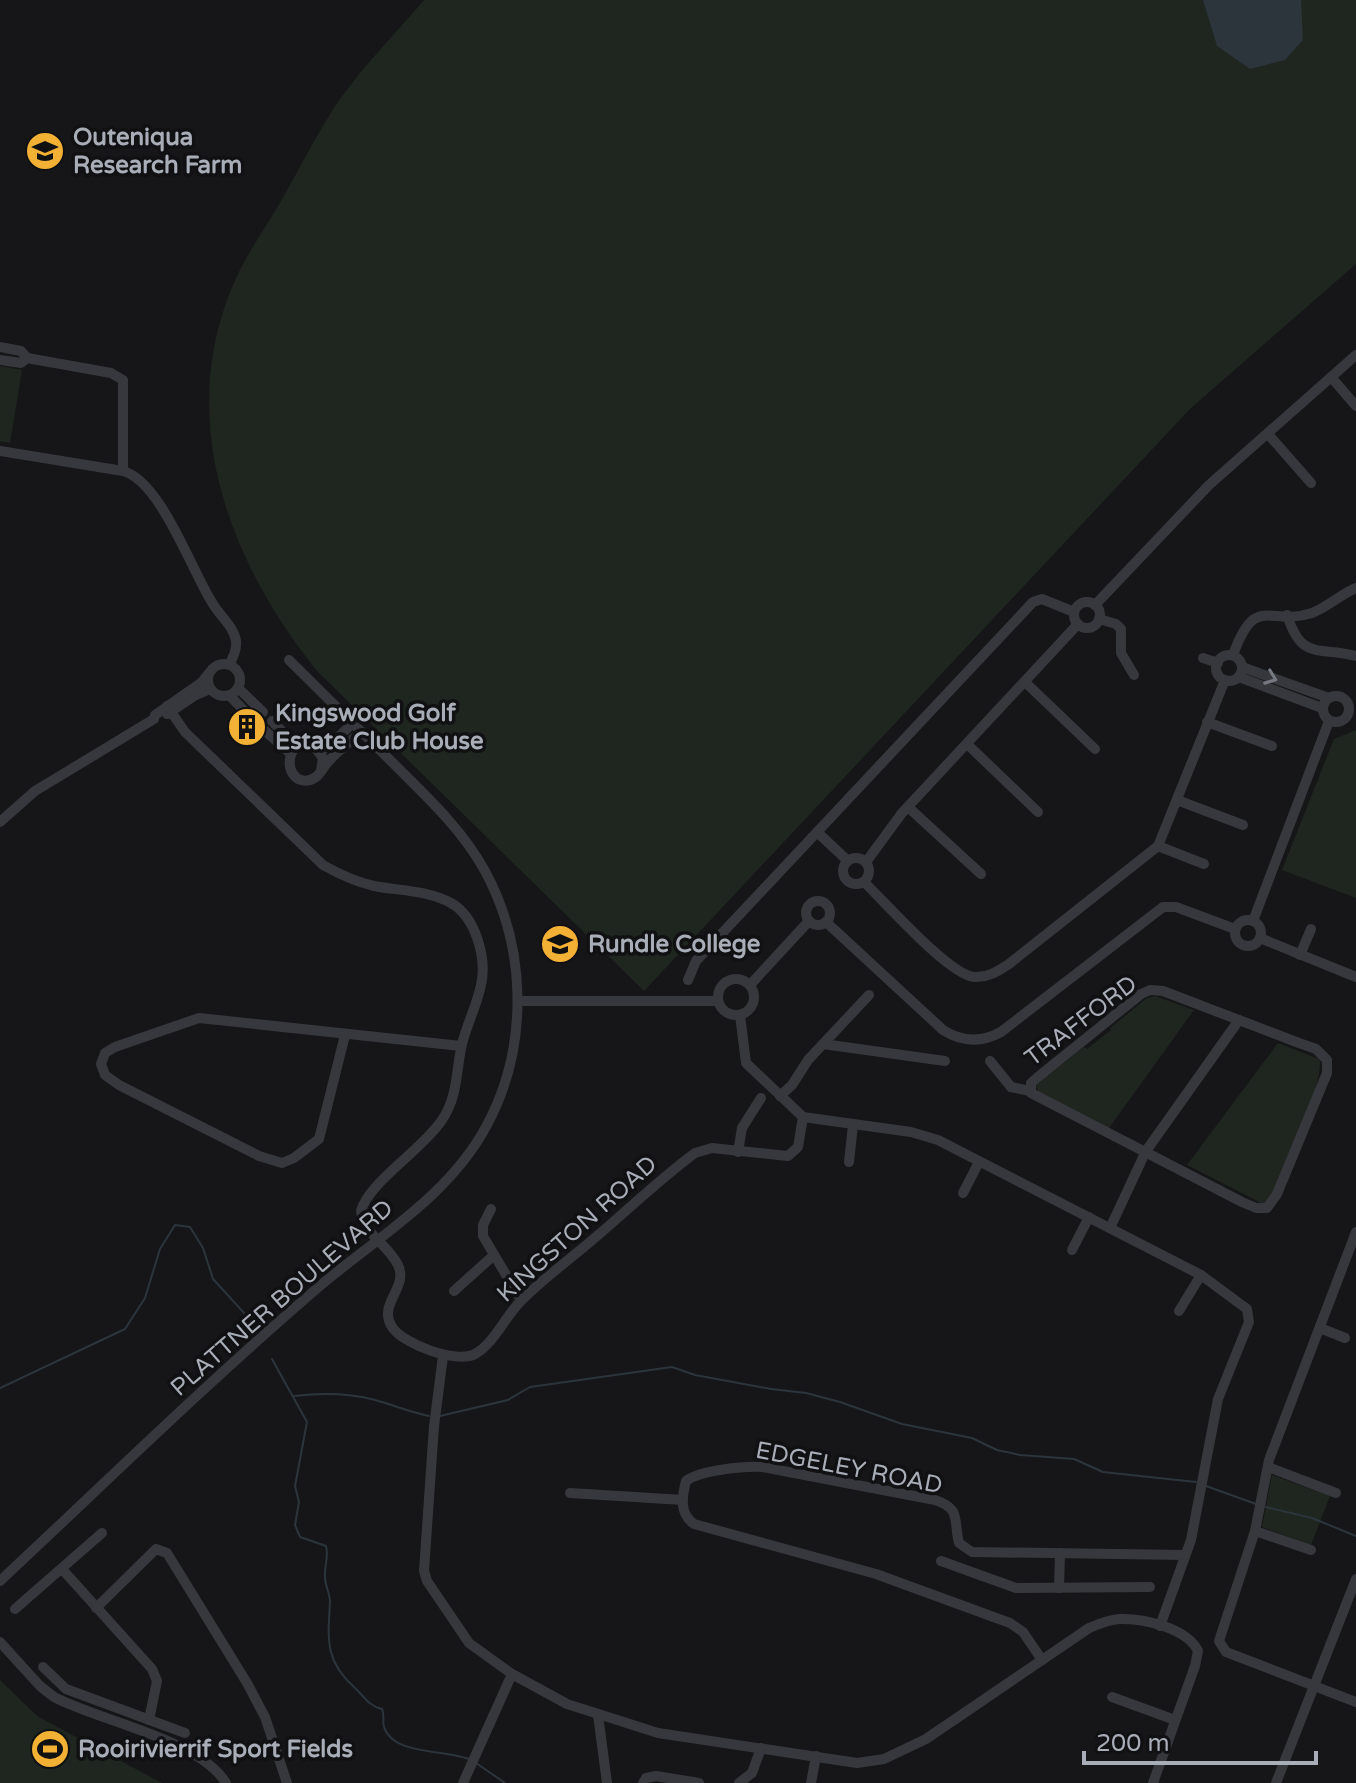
<svg xmlns="http://www.w3.org/2000/svg" width="1356" height="1783" font-family="'Varela Round',sans-serif">
	<style>
		.green { fill: #1e261f }
		.water { fill: #2c353c }
		.lines { fill: none; stroke-linecap: round; stroke-linejoin: round }
		.stream { stroke: #2c353c; stroke-width: 2 }
		.minor { stroke: #37383d; stroke-width: 10 }
		.oneway { stroke: #757881 }
		.labels { text-anchor: middle; dominant-baseline: central; stroke-width: 7; stroke-linejoin: round; paint-order: stroke }
		.poi-label { font-size: 24px; font-weight: bold; fill: #a8adb8; stroke: #111113; text-anchor: start }
		.street-label { font-size: 24px; fill: #a8adb8; stroke: #111113 }
	</style>
	<rect width="100%" height="100%" fill="#161618"/>
	<g class="green">
		<path d="M424,0H1356V264L1190,409L644,991L318,672C230,564 175,421 233,285C245,256 265,229 281,201C300,168 317,133 338,102C363,66 396,33 424,0Z"/>
		<path d="M0,366L22,370L10,443L0,441Z"/>
		<path d="M1356,730V898L1282,870L1334,739Z"/>
		<path d="M1155,996L1194,1010L1109,1128L1039,1095L1036,1085L1084,1047L1087,1049L1111,1030L1110,1028L1147,998Z"/>
		<path d="M1278,1043L1319,1059C1327,1080 1279,1176 1269,1201L1263,1204L1187,1165Z"/>
		<path d="M1272,1475L1330,1496L1311,1545L1262,1527Z"/>
		<path d="M0,1680L37,1716L162,1783H0Z"/>
	</g>
	<path class="water" d="M1203,0H1301L1303,40L1285,60L1250,69L1217,46Z"/>
	<g class="lines">
		<g class="stream">
			<path d="M272,1359L307,1422L295,1486L299,1502L295,1525L300,1537L326,1546C329,1557 324,1567 325,1577C325,1586 330,1593 330,1602C328,1638 324,1660 354,1687C364,1696 367,1705 382,1709C385,1716 382,1720 384,1727C393,1756 447,1749 471,1760"/>
			<path d="M0,1388L125,1329L145,1298L160,1249L175,1225L190,1227L203,1248L213,1279L257,1327"/>
			<path d="M294,1396C320,1393 349,1393 375,1400C393,1405 410,1412 429,1416"/>
			<path d="M440,1416L508,1400L530,1387L672,1367L695,1375L771,1389L806,1393L840,1402L902,1424L972,1438L997,1450L1020,1455L1074,1459L1103,1472L1196,1482"/>
			<path d="M1206,1486L1256,1504"/>
			<path d="M1266,1507L1312,1518L1356,1536"/>
			<path d="M476,1763L505,1783"/>
		</g>
		<g class="minor">
			<path d="M0,347L21,351L27,358"/>
			<path d="M27,358L111,373L123,380V471"/>
			<path d="M0,360L21,363L27,358"/>
			<path d="M1331,377L1356,406"/>
			<path d="M1268,434L1311,483"/>
			<path d="M0,451L123,471C161,481 192,572 213,604C220,616 234,627 236,641C237,649 233,658 229,665"/>
			<circle cx="1087" cy="615" r="13"/>
			<path d="M1095,605L1209,485L1356,355"/>
			<path d="M1287,615C1302,661 1317,646 1356,656"/>
			<path d="M1099,619L1116,624L1121,629V653L1134,675"/>
			<path d="M1233,655C1256,592 1268,627 1312,613C1328,607 1341,594 1356,588"/>
			<circle cx="1229" cy="668" r="13"/>
			<path d="M1203,658L1218,663"/>
			<circle cx="224" cy="680" r="16"/>
			<path d="M1242,667L1329,698"/>
			<path d="M1239,677L1322,708"/>
			<path d="M1025,682L1095,749"/>
			<path d="M238,688L263,712"/>
			<circle cx="1336" cy="709" r="13"/>
			<path d="M230,696L254,721"/>
			<path d="M167,706L185,732L323,865C339,874 356,882 374,886C400,891 427,890 451,903C476,917 487,959 481,985C477,1005 467,1024 462,1044C456,1070 458,1097 442,1120C423,1149 368,1183 361,1211C364,1235 388,1244 398,1265C409,1288 377,1304 392,1327C403,1344 456,1364 475,1354C495,1343 506,1314 523,1299C546,1276 573,1257 597,1236C630,1208 661,1178 695,1153L712,1148L788,1156L798,1147L803,1117"/>
			<path d="M167,714L194,696L210,689"/>
			<path d="M272,721L296,746"/>
			<path d="M1207,722L1272,746"/>
			<path d="M264,730L290,753"/>
			<path d="M967,744L1038,812"/>
			<path d="M320,750L328,747L353,723"/>
			<path d="M321,771L323,758L314,746H296C280,766 297,790 316,777C321,773 324,766 328,762C337,751 350,742 361,732"/>
			<path d="M1177,800L1243,825"/>
			<path d="M908,807L981,874"/>
			<path d="M0,822L35,791L154,719L155,715L202,682L209,673"/>
			<path d="M817,832L848,861"/>
			<path d="M1158,846L1204,864"/>
			<circle cx="856" cy="871" r="13"/>
			<path d="M866,862L902,813L1078,624"/>
			<path d="M864,882C885,902 949,975 974,977C988,978 998,971 1009,964L1158,846L1225,680"/>
			<circle cx="818" cy="913" r="12"/>
			<circle cx="1248" cy="933" r="13"/>
			<path d="M1253,921L1329,721"/>
			<path d="M826,922L943,1030C962,1042 981,1043 1001,1032L1163,907H1176L1235,929"/>
			<path d="M1260,938L1356,977"/>
			<path d="M1300,955L1311,929"/>
			<circle cx="736" cy="997" r="18"/>
			<path d="M688,980L696,961L1033,602L1042,599L1074,612"/>
			<path d="M750,985L809,921"/>
			<path d="M1150,990L1163,991L1299,1043L1316,1049L1327,1060V1073L1277,1194L1267,1208H1256L1242,1202L1031,1093V1083L1038,1077L1141,994Z"/>
			<path d="M518,1001H718"/>
			<path d="M740,1015L746,1063L803,1117L911,1132L938,1140L1201,1275L1247,1309L1249,1322L1218,1399L1191,1540L1160,1626"/>
			<path d="M345,1035L319,1139L294,1158L282,1163L259,1156L119,1085L105,1075L101,1064L105,1053L115,1047L199,1018L461,1046"/>
			<path d="M823,1044L945,1061"/>
			<path d="M990,1061L1011,1087L1030,1091"/>
			<path d="M780,1096L792,1085L808,1060L869,995"/>
			<path d="M738,1152L742,1128L761,1098"/>
			<path d="M849,1162L853,1125"/>
			<path d="M963,1193L979,1162"/>
			<path d="M491,1209L483,1225V1236L521,1300"/>
			<path d="M1110,1228L1146,1151L1239,1020"/>
			<path d="M1356,1232L1269,1460L1255,1531L1219,1641L1226,1652L1356,1702"/>
			<path d="M1072,1250L1089,1217"/>
			<path d="M454,1291L494,1255"/>
			<path d="M1179,1311L1201,1275"/>
			<path d="M1320,1328L1345,1338"/>
			<path d="M443,1356L434,1426L424,1571L427,1581L469,1643L512,1674L567,1704L658,1733L857,1763L884,1759L926,1739L1089,1628C1099,1624 1108,1620 1119,1619C1143,1618 1187,1628 1198,1651L1195,1666L1153,1783"/>
			<path d="M1268,1467L1336,1493"/>
			<path d="M570,1493L683,1500"/>
			<path d="M1255,1531L1311,1550"/>
			<path d="M941,1561L1016,1588L1150,1587"/>
			<path d="M62,1569L152,1669L157,1681L149,1720"/>
			<path d="M0,1581C106,1482 210,1380 321,1285C379,1236 450,1195 487,1125C529,1046 527,949 485,871C462,829 427,797 394,764C359,729 324,695 289,660"/>
			<path d="M1059,1588L1060,1553"/>
			<path d="M96,1608L156,1549L167,1553L247,1683L265,1717L287,1783"/>
			<path d="M15,1609L102,1533"/>
			<path d="M0,1642L40,1686L54,1697C102,1722 199,1739 226,1783"/>
			<path d="M1042,1660L1023,1632L1010,1623L876,1574L694,1524C679,1513 682,1497 686,1481C700,1470 745,1466 762,1467L935,1500C962,1509 953,1520 959,1543L972,1552L1185,1555"/>
			<path d="M43,1667L66,1689L185,1733"/>
			<path d="M1112,1697L1175,1720"/>
			<path d="M598,1715L607,1783"/>
			<path d="M463,1783L512,1674"/>
			<path d="M643,1783L646,1778L656,1776L699,1783"/>
			<path d="M739,1783L752,1773L761,1748"/>
			<path d="M811,1783L816,1756"/>
			<path d="M1276,1783L1356,1579"/>
		</g>
	</g>
	<defs><path id="oneway-chevron" d="M-2-3.5L2.5 0L-2 3.5" fill="none" stroke-width="1.6" stroke-linecap="round" stroke-linejoin="round" transform="scale(2)"/></defs>
	<use class="oneway" href="#oneway-chevron" transform="translate(1271 678) rotate(21)"/>
	<defs>
		<symbol id="university-disc" viewBox="-11 -11 22 22"><circle r="9.5" fill="#f2b134" stroke="#111113"/><path d="M0-5L7-2L0 1L-7-2ZM-4 1L0 2.5L4 1V4Q0 6-4 4Z" fill="#111"/></symbol>
		<symbol id="building-disc" viewBox="-11 -11 22 22"><circle r="9.5" fill="#f2b134" stroke="#111113"/><path d="M-4-6H4V6H1V3H-1V6H-4ZM-2.5-4.3h1.7v1.8h-1.7ZM.8-4.3h1.7v1.8H.8ZM-2.5-1h1.7V.8h-1.7ZM.8-1h1.7V.8H.8Z" fill="#111"/></symbol>
		<symbol id="school-disc" viewBox="-11 -11 22 22"><circle r="9.5" fill="#f2b134" stroke="#111113"/><path d="M0-5L7-2L0 1L-7-2ZM-4 1L0 2.5L4 1V4Q0 6-4 4Z" fill="#111"/></symbol>
		<symbol id="stadium-disc" viewBox="-11 -11 22 22"><circle r="9.5" fill="#f2b134" stroke="#111113"/><path d="M0-5a6.5 5 0 1 0 0 10a6.5 5 0 1 0 0-10ZM-3.5-1.8h7v3.6h-7Z" fill="#111"/></symbol>
	</defs>
	<g fill-rule="evenodd">
		<use href="#university-disc" x="23" y="129" width="44" height="44"/>
		<use href="#building-disc" x="225" y="705" width="44" height="44"/>
		<use href="#school-disc" x="538" y="922" width="44" height="44"/>
		<use href="#stadium-disc" x="28" y="1727" width="44" height="44"/>
	</g>
	<g class="labels">
		<g class="poi-label">
			<text x="73" y="137">Outeniqua<tspan x="73" dy="28">Research Farm</tspan></text>
			<text x="275" y="713">Kingswood Golf<tspan x="275" dy="28">Estate Club House</tspan></text>
			<text x="588" y="944">Rundle College</text>
			<text x="78" y="1749">Rooirivierrif Sport Fields</text>
		</g>
		<g class="street-label">
			<text transform="translate(1081 1021) rotate(-37)">TRAFFORD</text>
			<text transform="translate(577 1229) rotate(-42)">KINGSTON ROAD</text>
			<text transform="translate(282 1298) rotate(-41)">PLATTNER BOULEVARD</text>
			<text transform="translate(849 1468) rotate(11)">EDGELEY ROAD</text>
		</g>
	</g>
	<path d="M1084 1751v12h232v-12" fill="none" stroke="#a8adb8" stroke-width="4"/>
	<text x="1096" y="1751" font-size="24" fill="#a8adb8" stroke="#111113" stroke-width="6" paint-order="stroke">200 m</text>
</svg>
